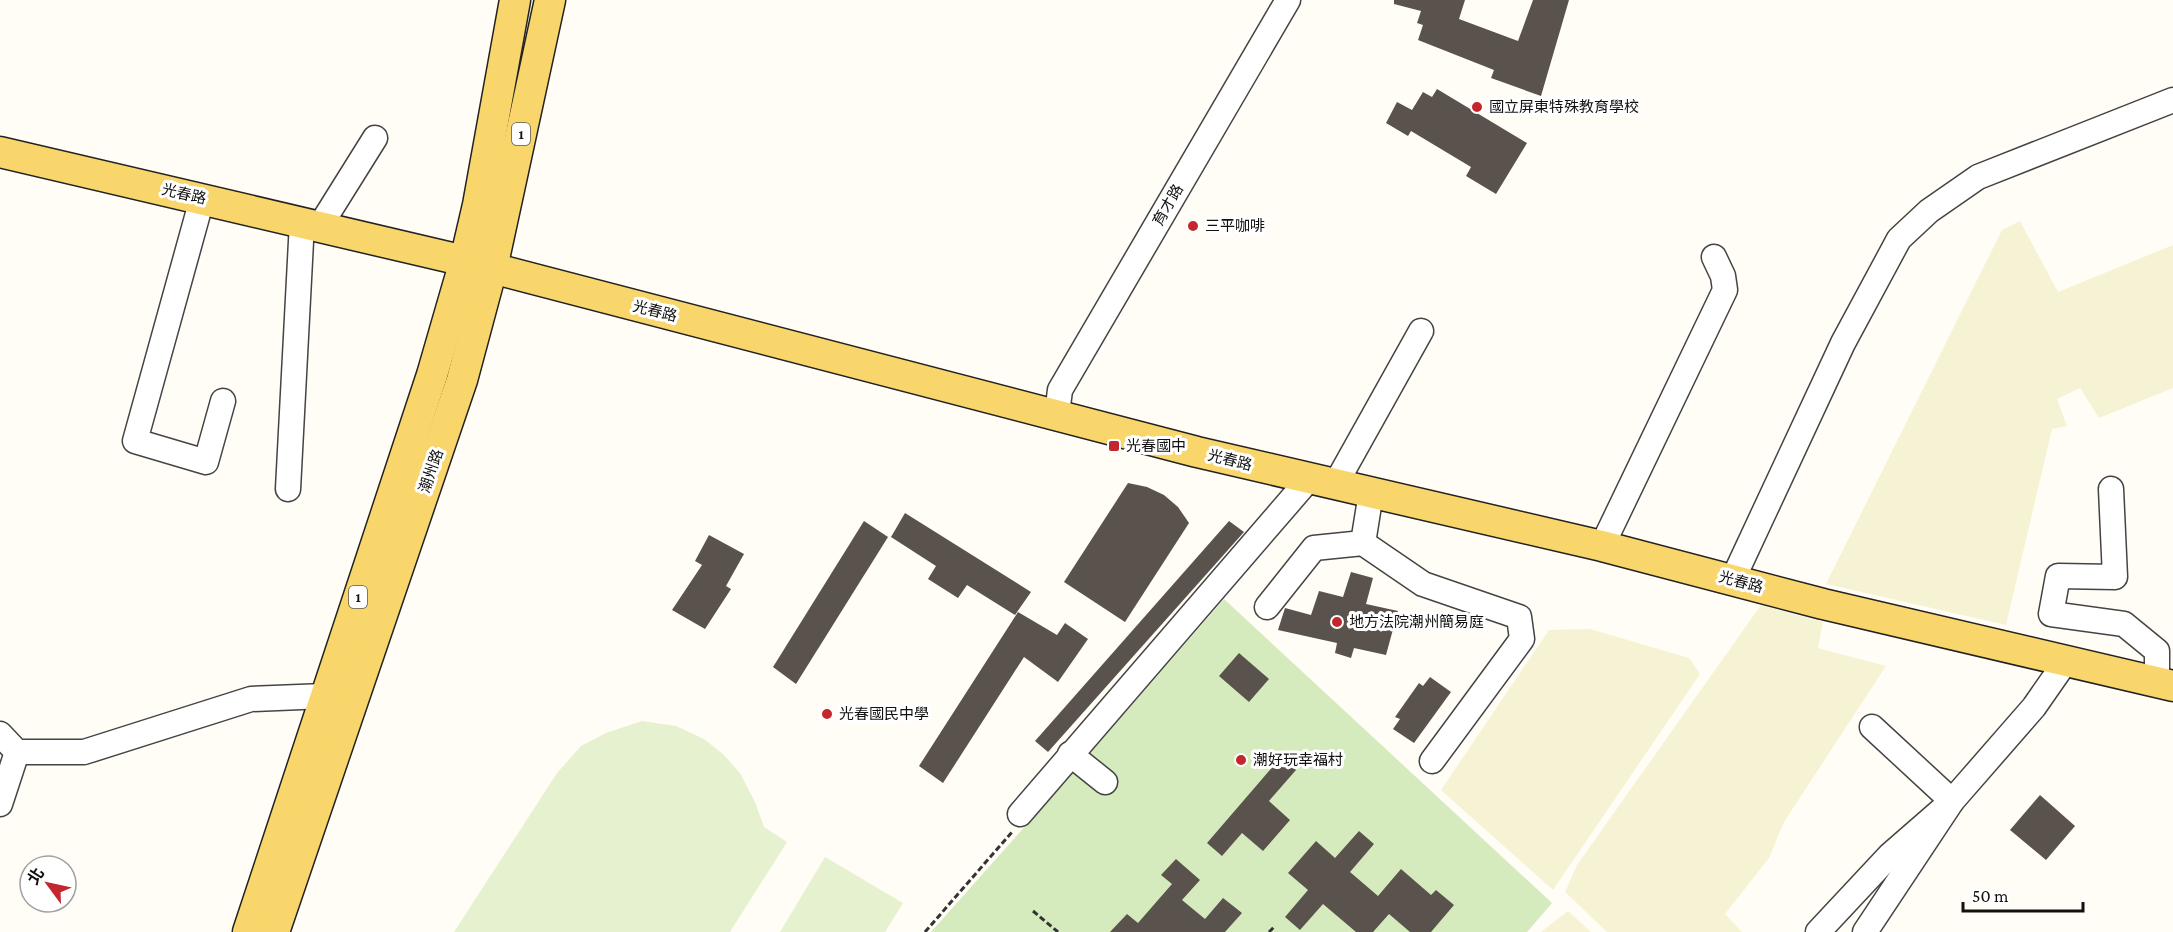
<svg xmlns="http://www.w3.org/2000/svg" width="2173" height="932" font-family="'Crimson Pro','Noto Sans TC',serif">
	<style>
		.farmland { fill: #f6f3d4 }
		.green { fill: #d5ebbd }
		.pitch { fill: #e6f2cf }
		.building { fill: #5a524d }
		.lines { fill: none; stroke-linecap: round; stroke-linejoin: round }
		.minor-casing { stroke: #444; stroke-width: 27 }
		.major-casing { stroke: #222; stroke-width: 33 }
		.path { stroke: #333; stroke-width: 3; stroke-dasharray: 6 3; stroke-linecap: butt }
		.minor { stroke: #fff; stroke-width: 24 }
		.major { stroke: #f9d66b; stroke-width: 30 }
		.poi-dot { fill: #c4262e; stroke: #fff; stroke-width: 2 }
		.labels { text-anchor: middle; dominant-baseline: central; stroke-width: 6; stroke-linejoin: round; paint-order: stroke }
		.shield { fill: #fff; stroke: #585858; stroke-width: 1.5 }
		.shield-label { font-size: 14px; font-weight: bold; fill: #111 }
		.poi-label { font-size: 15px; fill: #111; stroke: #fff; text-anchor: start }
		.street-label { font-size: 15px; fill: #111; stroke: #fff }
	</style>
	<rect width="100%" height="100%" fill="#fffdf5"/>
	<g class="farmland">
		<path d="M2020,221L2058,292L2173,245V388L2099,418L2080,388L2057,399L2067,426L2052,429L2006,625L1826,584L2002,230Z"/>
		<path d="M1761,605L1823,622L1818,648L1886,666L1784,822L1769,858L1725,914L1742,932H1607L1565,892L1577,865Z"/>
		<path d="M1590,629L1689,658L1700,674L1553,890L1441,790L1549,630Z"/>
		<path d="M1568,911L1591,932H1541Z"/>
	</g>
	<path class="green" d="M1224,599L1552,903L1527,932H931L1099,743Z"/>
	<g class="pitch">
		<path d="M642,721L676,726L704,739L723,754L740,773L755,802L764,827L787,842L730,932H454L557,773L581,746L606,733Z"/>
		<path d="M825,857L903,903L885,932H780Z"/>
	</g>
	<g class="building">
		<path d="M1394,0H1465L1459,19L1518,41L1533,0H1569L1541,96L1491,78L1494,70L1418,40L1423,25L1417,23L1421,11L1394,4Z"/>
		<path d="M1437,89L1527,143L1496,194L1466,176L1471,167L1411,131L1408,136L1386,123L1397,102L1412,110L1423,92L1432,97Z"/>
		<path d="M1128,483L1147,487L1164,495L1178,507L1189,523L1125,622L1064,582Z"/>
		<path d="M905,513L1031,592L1015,615L967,585L958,598L928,579L936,566L891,537Z"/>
		<path d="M864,521L888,537L796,684L773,667Z"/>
		<path d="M1229,521L1244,532L1048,752L1035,741Z"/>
		<path d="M709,535L744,554L726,586L731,589L705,629L672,610L702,565L695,561Z"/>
		<path d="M1351,572L1373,578L1366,604L1398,611L1386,655L1354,648L1351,658L1335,653L1337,643L1278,630L1285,608L1311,615L1319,591L1343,597Z"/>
		<path d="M1018,612L1057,635L1065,623L1088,639L1058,682L1024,657L943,783L919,766Z"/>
		<path d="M1239,653L1269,679L1249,702L1219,676Z"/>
		<path d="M1430,677L1451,692L1414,743L1393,729L1400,719L1395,717L1419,683L1423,686Z"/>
		<path d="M1281,757L1296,770L1269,801L1290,820L1263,851L1242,833L1222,856L1207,843Z"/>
		<path d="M2040,795L2075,826L2046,860L2010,830Z"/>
		<path d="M1359,831L1374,844L1350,872L1378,896L1401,869L1431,895L1436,890L1454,905L1431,932H1410L1389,914L1373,932H1356L1323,904L1300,930L1285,917L1308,890L1288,873L1316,841L1335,858Z"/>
		<path d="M1176,859L1200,880L1182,900L1205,919L1223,898L1242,913L1225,932H1110L1127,914L1138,923L1172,884L1161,875Z"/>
	</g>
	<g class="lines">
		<defs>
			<g id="minor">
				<path d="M202,199L135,441L206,462L223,401"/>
				<path d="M320,226L375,138"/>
				<path d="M1057,414L1060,390L1288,0"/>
				<path d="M1335,485L1421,331"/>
				<path d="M288,489L302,222"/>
				<path d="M2111,489L2115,577L2058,576L2051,614L2124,624L2157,651V682"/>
				<path d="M1363,543L1371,493"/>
				<path d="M1602,546L1725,290L1723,276L1714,257"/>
				<path d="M1733,579L1843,343L1899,239L1929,211L1978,177L2173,100"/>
				<path d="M1267,607L1314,548L1363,543L1423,584L1519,617L1522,639L1432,761"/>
				<path d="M0,734L17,752H84L251,699L325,696"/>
				<path d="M1070,754L1105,782"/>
				<path d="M0,804L17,752"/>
				<path d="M1020,814L1309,479"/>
				<path d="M1818,932L1890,855L1952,801L1872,727"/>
				<path d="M1865,932L1952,801L2034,707L2066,661"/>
			</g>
			<g id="major">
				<path d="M0,152L465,261L1197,452L1602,546L1823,604L2173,686"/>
				<path d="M248,932L432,375L465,261L478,205L515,0"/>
				<path d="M274,932L462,380L492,268L550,0"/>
			</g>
		</defs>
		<use href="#minor" class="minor-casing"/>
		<use href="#major" class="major-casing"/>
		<g class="path">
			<path d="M1033,911L1058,932"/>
			<path d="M925,932L1012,832"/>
			<path d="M1269,932L1275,926"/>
		</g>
		<use href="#minor" class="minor"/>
		<use href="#major" class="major"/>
	</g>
	<g class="poi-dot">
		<circle cx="1477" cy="107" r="6"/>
		<circle cx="1193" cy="226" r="6"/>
		<rect x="1108" y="440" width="12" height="12" rx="3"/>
		<circle cx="1337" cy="622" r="6"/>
		<circle cx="827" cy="714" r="6"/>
		<circle cx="1241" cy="760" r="6"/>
	</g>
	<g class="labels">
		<g class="shield">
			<rect x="512" y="123" width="18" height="22" rx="4.5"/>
			<rect x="349" y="586" width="18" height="22" rx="4.5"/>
		</g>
		<g class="shield-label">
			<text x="521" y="134">1</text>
			<text x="358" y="597">1</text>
		</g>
		<g class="poi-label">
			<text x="1489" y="107">國立屏東特殊教育學校</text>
			<text x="1205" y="226">三平咖啡</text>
			<text x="1126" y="446">光春國中</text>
			<text x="1349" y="622">地方法院潮州簡易庭</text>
			<text x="839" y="714">光春國民中學</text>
			<text x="1253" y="760">潮好玩幸福村</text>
		</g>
		<g class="street-label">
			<text transform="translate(184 194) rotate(13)">光春路</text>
			<text transform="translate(1168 205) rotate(-60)">育才路</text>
			<text transform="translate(655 311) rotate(14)">光春路</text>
			<text transform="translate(1230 460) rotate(14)">光春路</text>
			<text transform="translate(431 471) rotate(-71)">潮州路</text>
			<text transform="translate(1741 582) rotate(15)">光春路</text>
		</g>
	</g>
	<g transform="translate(48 884) rotate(303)"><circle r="28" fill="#ffffff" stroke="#a0a0a0" stroke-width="1.5"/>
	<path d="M0-4.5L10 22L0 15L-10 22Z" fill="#c4262e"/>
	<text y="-9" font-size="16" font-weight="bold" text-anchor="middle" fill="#111111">北</text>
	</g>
	<path d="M1963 902v9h120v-9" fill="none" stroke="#111111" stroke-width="3"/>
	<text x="1972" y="902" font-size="18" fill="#111111" stroke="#ffffff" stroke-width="4.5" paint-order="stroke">50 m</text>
</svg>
